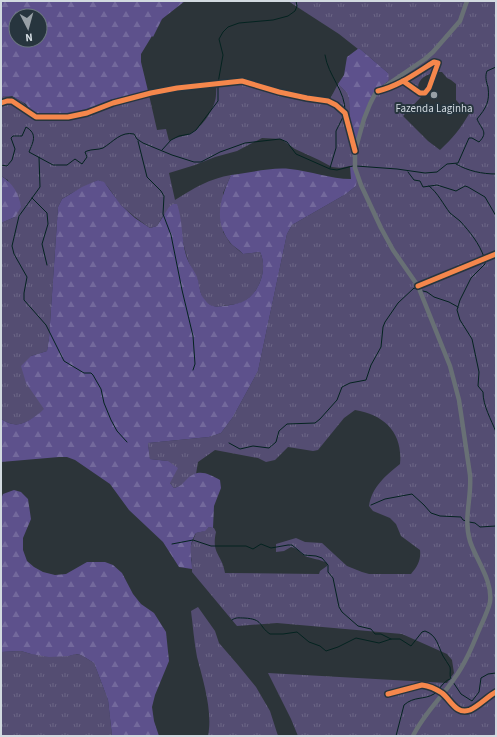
<svg xmlns="http://www.w3.org/2000/svg" width="497" height="737" font-family="'Source Sans 3',sans-serif">
	<style>
		.grass { fill: url(#grass-tufts); fill-rule: evenodd }
		.forest { fill: url(#forest-firs); fill-rule: evenodd }
		.lines { fill: none; stroke-linecap: round; stroke-linejoin: round }
		.stream { stroke: #042320; stroke-width: 1 }
		.minor { stroke: #697074; stroke-width: 3 }
		.secondary { stroke: #687075; stroke-width: 4.5 }
		.cycleway-casing { stroke: #27353e; stroke-width: 8 }
		.cycleway { stroke: #f5874c; stroke-width: 5 }
		.poi-dot { fill: #98a0a6; stroke: #27353e; stroke-width: 1.5 }
		.labels { text-anchor: middle; dominant-baseline: central; stroke-width: 4; stroke-linejoin: round; paint-order: stroke }
		.poi-label { font-size: 11px; fill: #d2dae0; stroke: #27353e }
	</style>
	<defs>
		<pattern id="grass-tufts" width="24" height="20" patternUnits="userSpaceOnUse"><rect width="24" height="20" fill="#544d72"/><path d="M3 7l-1-3M5 7V3M7 7l1-3M15 17l-1-3M17 17v-4M19 17l1-3" fill="none" stroke="#6c6686"/></pattern>
		<pattern id="forest-firs" width="22" height="20" patternUnits="userSpaceOnUse"><rect width="22" height="20" fill="#5d518c"/><path d="M5 1l3.5 6h-7zM16 11l3.5 6h-7z" fill="#73699c"/></pattern>
	</defs>
	<rect width="100%" height="100%" fill="#2c3439"/>
	<g class="grass">
		<path d="M288,1H496V736H298L291,719L268,673L447,683L454,673L452,660L447,654L402,634L277,623L237,626L192,572V560L189,550L196,533L204,531L209,527L214,528L216,532C211,554 222,554 225,573L319,574L320,571L327,566V563C320,559 312,559 305,556C299,552 299,549 291,547L284,551L276,552V544L296,538L305,542L322,543L347,566L362,572L369,574H411C418,566 421,560 420,550L401,536L396,524L390,518L373,511L369,506C372,487 385,476 400,464C403,433 385,415 355,410L344,418L318,450L313,451L288,447L275,460L266,462L258,458L215,450L198,462L196,474C186,479 185,485 174,488L170,483L168,461L150,459L148,443L209,437L221,433L233,417L258,371L287,234L292,225L346,194L356,186L350,166L340,168L332,167L319,160L295,149L281,139L262,138L237,151L215,157L195,165L169,173L175,200C192,189 211,178 231,175L223,193V232L230,243L243,254L260,252C268,268 260,293 243,302C238,304 232,305 228,305C222,306 215,308 210,305C200,300 200,288 197,278C195,274 192,270 190,265C185,254 178,223 179,211L164,214L157,226L150,228C140,221 131,214 122,206C114,198 109,183 98,180L70,194L62,199L58,207L49,338L47,351L31,356L41,403L45,409C39,415 22,427 13,424C10,424 5,421 1,419V223L15,217L8,180L1,176V99L4,96C16,96 25,102 31,113L107,106L149,95L157,130L166,129L169,141C175,137 182,137 189,134C201,129 212,112 215,101C217,95 215,89 218,82H240L259,86L287,96L314,99H330L338,84L347,93L349,99L350,128L354,141C362,122 368,94 387,83L388,73L359,48L358,49L339,34ZM437,72H442L447,78L451,80L456,84V100L469,114C461,128 452,139 440,150L428,141L403,116L421,97C413,82 423,75 437,72Z"/>
		<path d="M198,607L215,631L219,643L238,665L256,687L270,711L278,736H208C213,712 203,680 197,657C194,642 193,626 191,611Z"/>
		<path d="M21,651L31,654L69,656L75,654L81,655L94,663L108,700L112,736H1V652Z"/>
	</g>
	<g class="forest">
		<path d="M1,1H185L162,19L153,37L152,36L141,54V62L149,95L63,116H34L26,104L12,96H4L1,99ZM16,16H40V40H16Z"/>
		<path d="M359,48L388,73C391,85 383,82 378,90C367,106 363,125 357,143L354,142L350,128L349,99L347,93L338,84L344,75L347,57Z"/>
		<path d="M350,166H353L357,175L356,186L346,194L292,225L287,234L258,371L233,417L221,433L209,437L148,443L150,459L168,461L178,468L170,483L174,488C181,486 182,484 187,479C199,468 208,474 220,480L221,488L214,506L213,528L209,527L205,531L196,533C187,548 192,553 192,569L179,567L163,542L129,510L110,484L75,460L67,457H59L1,462V419C5,421 10,424 13,424C22,427 38,415 44,409L26,383L21,366L31,356L47,351L49,338L58,207L62,199L82,187L98,180L104,182L121,205L135,218L150,228L157,226L169,207L173,204H177C183,220 181,239 186,255C188,263 194,270 197,277C200,285 199,294 205,300C210,307 216,307 224,306C230,305 237,304 242,302C260,294 268,268 260,252L243,254C239,249 232,246 229,241C213,220 221,197 231,175C250,173 271,167 290,169C311,171 330,179 351,179Z"/>
		<path d="M1,176C13,183 19,194 21,207L15,217L1,223Z"/>
		<path d="M14,490L21,492L28,499L31,519L23,538V550L27,561L34,567L43,572L55,575L66,574L87,562H105L113,565L122,573L133,594L141,604L154,613L166,632L169,661L155,695L152,707L154,721L159,736H112L108,700L94,663L81,655L76,654L69,656L49,657L31,654L21,651L1,652V499L3,494Z"/>
	</g>
	<g class="lines">
		<g class="stream">
			<path d="M325,55C328,76 346,91 345,112"/>
			<path d="M138,141L147,177L161,191L164,196L163,214L171,235L182,290L193,336L195,364L193,370"/>
			<path d="M162,150L171,140L179,136L190,134L196,130L218,101V83L223,55L219,39L223,32L228,27L239,23L273,20L288,16L295,11L297,6L296,1"/>
			<path d="M39,157L40,187L19,216L12,246L14,254L27,277L24,293V300L46,325L64,361L84,373H91L93,375L101,389L104,403L111,420L117,431L127,442"/>
			<path d="M456,164C468,171 482,174 496,174"/>
			<path d="M1,165L7,166L12,160L15,149L11,138L13,136H22L26,127C38,134 33,142 29,152L53,165H67L75,159L82,164L87,157L85,152L87,151C92,149 98,150 103,148C113,142 121,131 134,134L137,139L143,143L172,155L194,162H201L220,152L245,143L280,139L287,142L296,154L330,169L337,170L353,166"/>
			<path d="M356,166L397,169L425,173L437,172L447,164L458,163L469,138H472L479,142C489,132 481,129 477,119C486,108 490,102 488,87C486,81 485,76 487,71L496,67"/>
			<path d="M330,168L336,148V131L344,115"/>
			<path d="M408,172L414,180L420,181L423,187L437,185L456,191L465,186L468,187L485,197L496,216"/>
			<path d="M429,186C438,193 443,204 450,213C453,216 457,218 460,221C470,232 479,243 484,257"/>
			<path d="M32,198L47,213L48,224L42,244L47,265"/>
			<path d="M485,260V264L471,278L460,300L457,310L460,320L472,339L479,372L478,386L483,392C483,406 491,419 496,432"/>
			<path d="M423,291L427,292L434,297L449,302L458,307"/>
			<path d="M229,443L240,449L253,446L269,448L276,442L279,431L287,424L315,423L320,419L337,400L342,387L350,383L366,380L371,365L381,347L383,327L385,322L398,303L414,288L417,289"/>
			<path d="M496,459V467"/>
			<path d="M371,505L385,499L412,494L424,505L431,513L440,516L461,517L463,520L466,521"/>
			<path d="M469,522L475,523L480,527L496,526"/>
			<path d="M172,544L193,540L211,546H246L253,549L261,544L271,548L288,545H292L304,555L316,556L322,558L328,565V572L333,578L339,607L342,612L358,626L371,629L375,634H381L391,639"/>
			<path d="M232,620C236,617 239,618 244,618C264,619 258,626 270,634H283L297,632L309,642L320,646L326,651L338,647L356,638L379,643L391,639H400L411,646L422,632L425,631C437,635 438,646 443,656C445,660 448,663 450,667C451,671 449,675 451,679"/>
			<path d="M453,682L461,694L472,701L479,692L481,678L488,674L496,673"/>
			<path d="M396,736L404,705C414,696 424,700 434,694C440,690 442,682 450,679"/>
		</g>
		<g class="minor">
			<path d="M382,90L403,81L434,62L438,63L429,88L425,93H420L403,81"/>
			<path d="M1,103L7,101H12L36,117H68L87,113L113,103L151,93L177,88L242,81L279,92L307,98L328,101L336,105L345,113L354,149"/>
			<path d="M418,286L496,254"/>
			<path d="M388,694L422,685C429,686 436,689 442,693C451,700 456,715 470,710C479,706 487,697 496,692"/>
		</g>
		<path class="secondary" d="M413,736C423,715 441,698 454,679C465,664 472,647 479,630C483,621 488,611 490,602C493,581 476,560 470,541C463,519 472,497 470,475L459,400L450,366L418,286L393,250L381,228L361,185L355,168V151L364,119L370,104L375,94L381,89L425,59L433,52L460,21L467,1"/>
		<defs>
			<g id="cycleway">
				<path d="M378,91C399,86 416,73 434,62L438,63L429,88L425,93H420L403,81"/>
				<path d="M1,103L7,101H12L36,117H68L87,113L113,103L151,93L177,88L242,81L279,92L307,98L328,101L336,105L345,113L355,151"/>
				<path d="M418,286L496,254"/>
				<path d="M388,694L422,685C429,686 436,689 442,693C451,700 456,715 470,710C479,706 487,697 496,692"/>
			</g>
		</defs>
		<use href="#cycleway" class="cycleway-casing"/>
		<use href="#cycleway" class="cycleway"/>
	</g>
	<circle class="poi-dot" cx="434" cy="95" r="4"/>
	<g class="labels">
		<g class="poi-label">
			<text x="434" y="108">Fazenda Laginha</text>
		</g>
	</g>
	<rect width="497" height="737" fill="none" stroke="#d2dae0" stroke-width="4"/>
	<g transform="translate(28 28) rotate(174)"><circle r="19" fill="#27353e" stroke="#6b777f"/>
	<path d="M0-3L7 15L0 10L-7 15Z" fill="#98a0a6"/>
	<text y="-6" font-size="11" font-weight="bold" text-anchor="middle" fill="#d2dae0">N</text>
	</g>
</svg>
